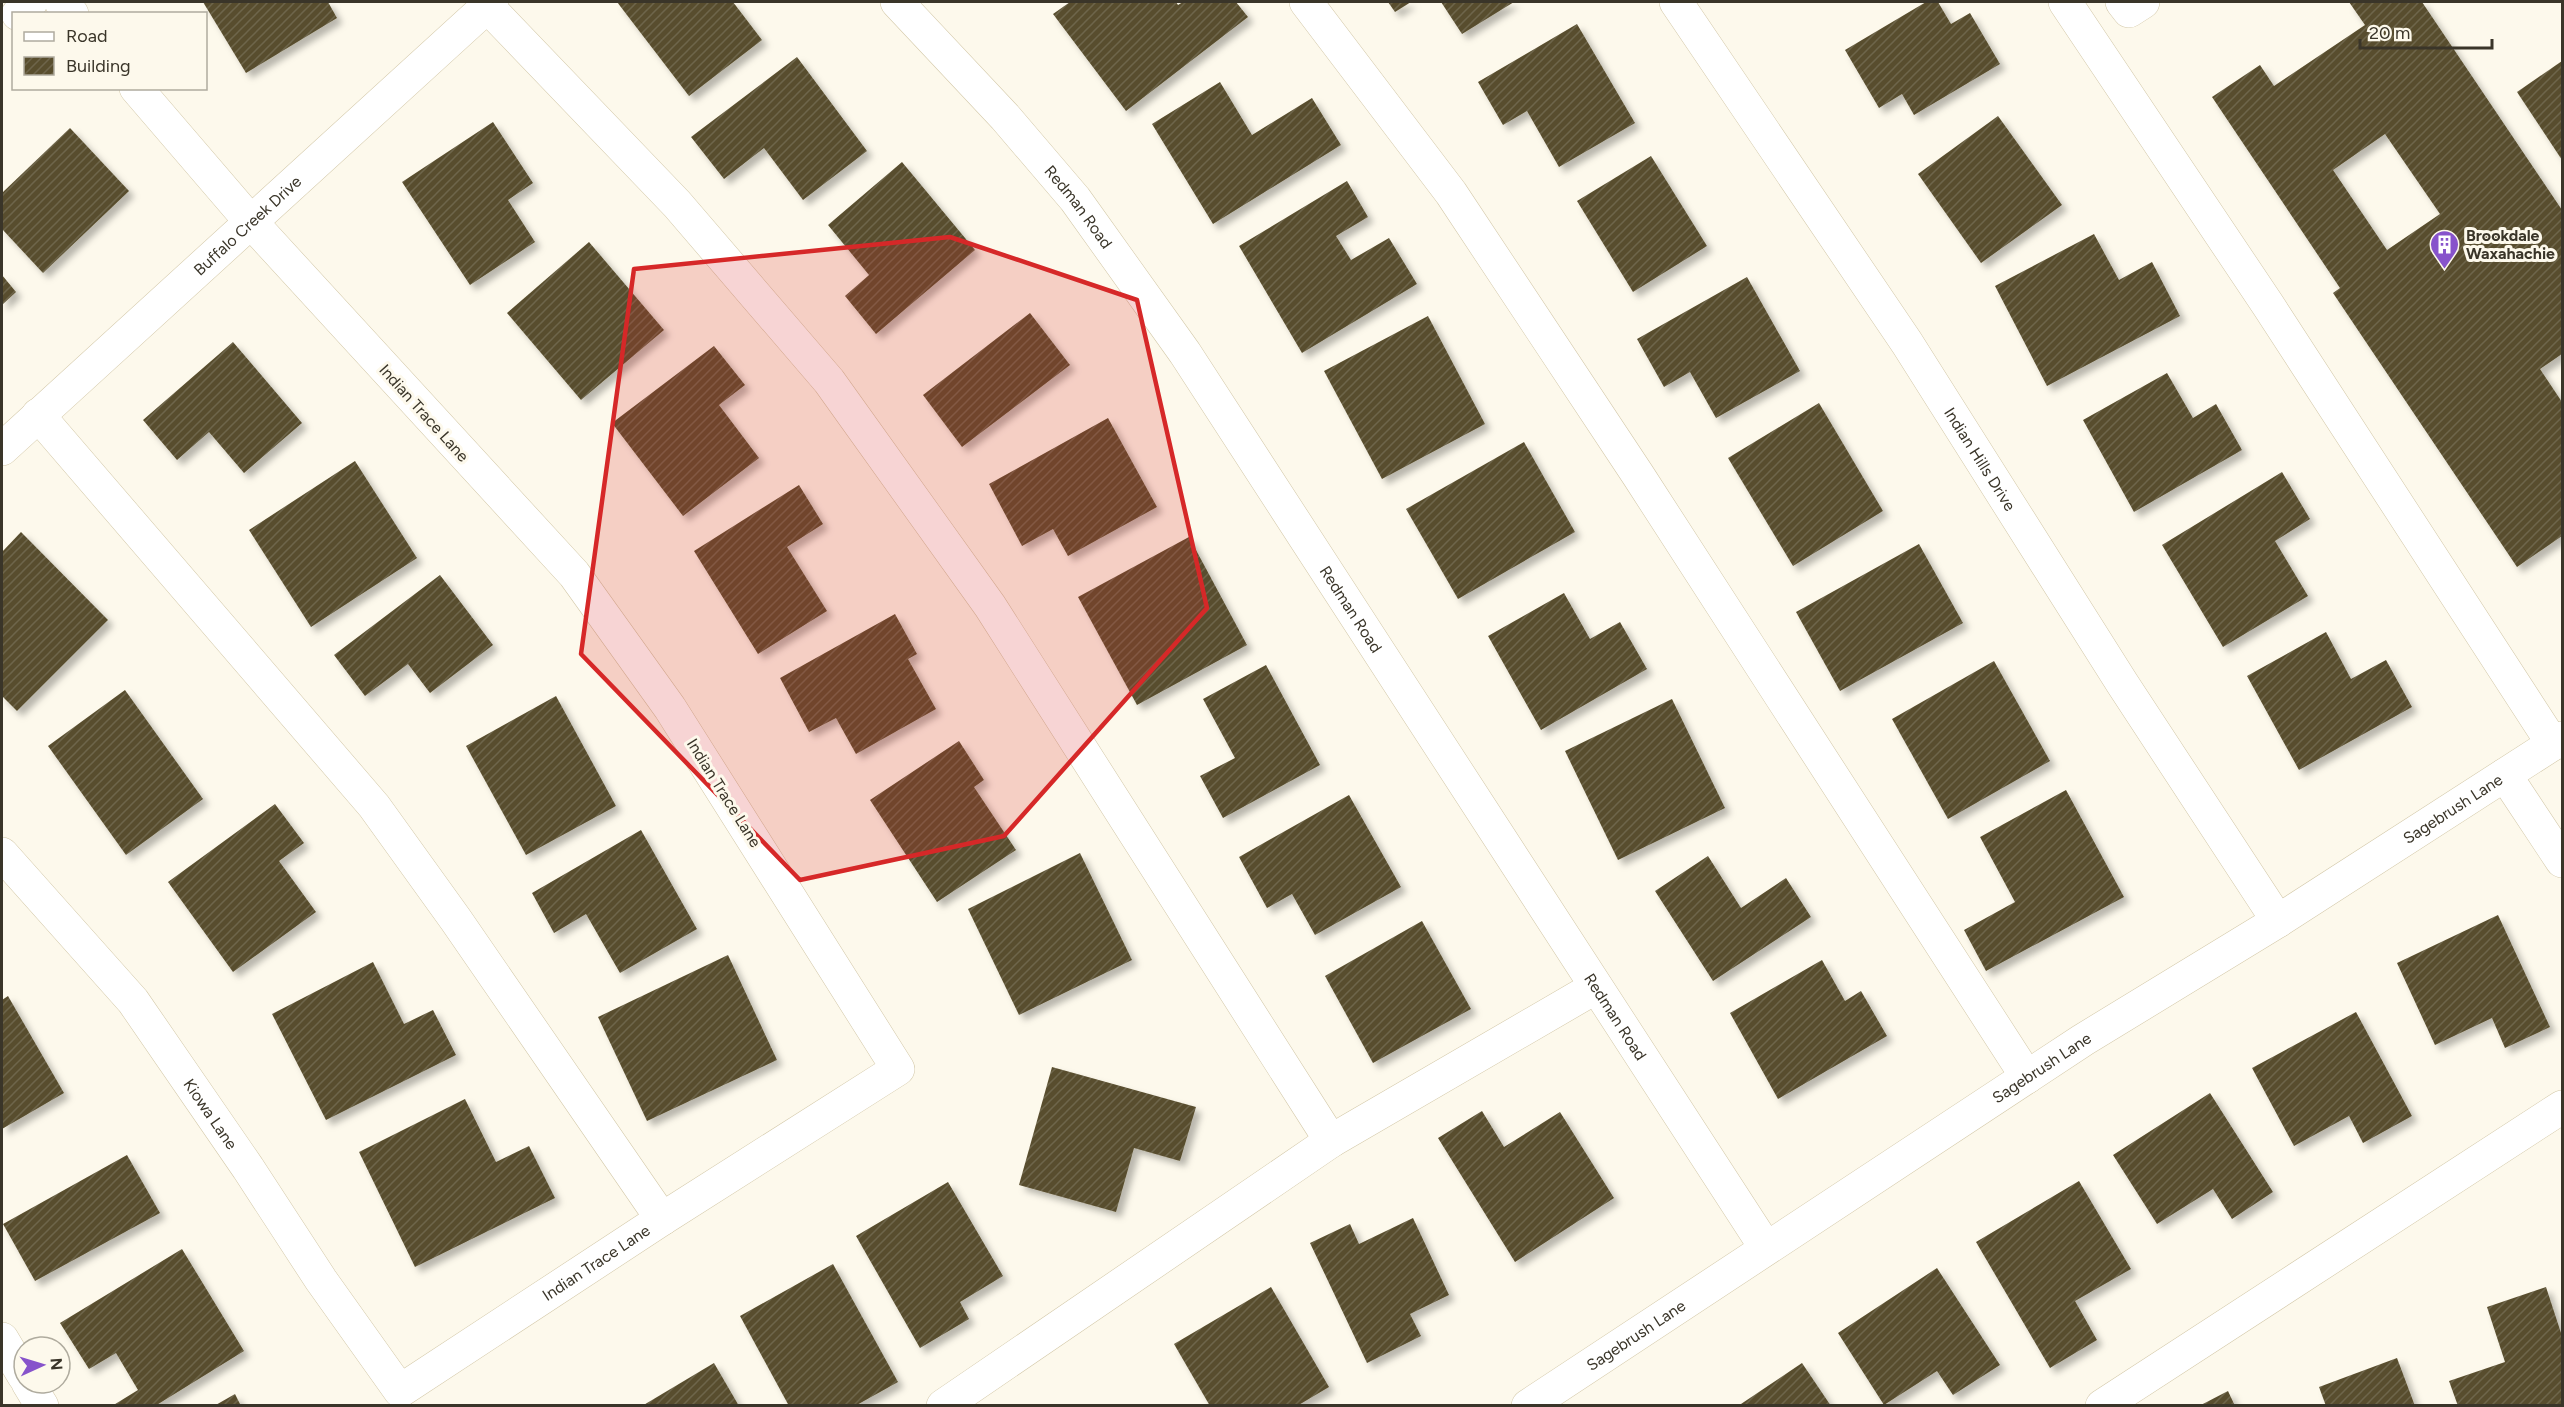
<svg xmlns="http://www.w3.org/2000/svg" width="2564" height="1407" font-family="Figtree,sans-serif">
	<style>
		.building { fill: url(#building-hatch); fill-rule: evenodd; filter: url(#shadow) }
		.lines { fill: none; stroke-linecap: round; stroke-linejoin: round }
		.minor-casing { stroke: #d3c8a8; stroke-width: 34 }
		.minor { stroke: #fff; stroke-width: 33 }
		.marked { fill: #d62828; fill-opacity: 0.2; stroke: #d62828; stroke-width: 4.5; stroke-linejoin: round }
		.labels { text-anchor: middle; dominant-baseline: central; stroke-width: 6; stroke-linejoin: round; paint-order: stroke }
		.street-label { font-size: 16px; fill: #3a3529; stroke: #fdf9ec }
		.poi-label { font-size: 16px; font-weight: bold; fill: #3a3529; stroke: #fdf9ec; text-anchor: start }
	</style>
	<defs>
		<pattern id="building-hatch" width="6" height="6" patternUnits="userSpaceOnUse" patternTransform="scale(1.5)"><rect width="6" height="6" fill="#594e2e"/><path d="M-1 1l2-2M0 6l6-6M5 7l2-2" fill="none" stroke="#6e654b"/></pattern>
		<filter id="shadow"><feDropShadow dx="5.5" dy="5.5" stdDeviation="3" flood-color="#0004"/></filter>
	</defs>
	<rect width="100%" height="100%" fill="#fdf9ec"/>
	<g class="building">
		<path d="M203,2H328L337,18L246,73Z"/>
		<path d="M617,2H733L762,40L689,96Z"/>
		<path d="M1070,2H1176L1178,5L1183,2H1236L1248,17L1126,111L1053,14Z"/>
		<path d="M1388,2H1411L1395,12Z"/>
		<path d="M1441,2H1514L1462,34Z"/>
		<path d="M1926,2H1938L1951,24L1970,13L2000,64L1914,115L1902,94L1879,108L1845,50Z"/>
		<path d="M2349,2H2422L2562,210V354L2540,369L2562,402V536L2517,567L2333,293L2340,288L2212,97L2260,65L2274,86L2365,25ZM2385,134L2440,214L2387,250L2333,170Z"/>
		<path d="M1577,24L1635,123L1559,167L1527,111L1503,125L1478,82Z"/>
		<path d="M797,57L867,151L803,200L764,148L724,179L691,137Z"/>
		<path d="M2562,61V160L2517,92Z"/>
		<path d="M1220,82L1252,135L1312,98L1341,145L1213,224L1152,124Z"/>
		<path d="M1998,116L2062,205L1981,263L1918,174Z"/>
		<path d="M493,122L533,183L508,200L535,242L470,285L402,182Z"/>
		<path d="M70,128L129,191L43,273L2,229V193Z"/>
		<path d="M1651,156L1707,246L1633,292L1577,201Z"/>
		<path d="M902,162L975,250L876,334L845,296L869,275L828,225Z"/>
		<path d="M1347,181L1368,217L1336,236L1351,260L1389,238L1417,284L1302,353L1239,246Z"/>
		<path d="M2094,234L2119,280L2152,262L2180,316L2047,386L1995,286Z"/>
		<path d="M589,242L664,330L581,400L507,313Z"/>
		<path d="M2,275L16,292L2,305Z"/>
		<path d="M1747,277L1800,371L1716,418L1690,372L1664,387L1637,339Z"/>
		<path d="M1030,313L1070,365L962,447L923,395Z"/>
		<path d="M1428,316L1485,424L1382,479L1324,371Z"/>
		<path d="M233,342L302,423L244,473L209,432L177,460L143,420Z"/>
		<path d="M714,346L745,385L719,405L759,458L683,516L612,423Z"/>
		<path d="M2167,373L2193,418L2216,404L2242,450L2134,512L2083,420Z"/>
		<path d="M1819,403L1883,511L1793,566L1728,458Z"/>
		<path d="M1108,418L1157,507L1068,556L1053,529L1022,546L989,484Z"/>
		<path d="M1524,442L1575,532L1458,599L1406,509Z"/>
		<path d="M355,461L417,558L311,627L249,530Z"/>
		<path d="M2282,472L2310,519L2275,541L2308,596L2223,647L2162,545Z"/>
		<path d="M799,485L823,524L787,547L827,611L758,654L694,551Z"/>
		<path d="M21,532L108,620L17,711L2,696V552Z"/>
		<path d="M1189,537L1247,645L1137,705L1078,597Z"/>
		<path d="M1919,544L1963,623L1840,691L1796,612Z"/>
		<path d="M440,575L493,645L430,693L408,664L365,696L334,655Z"/>
		<path d="M1564,593L1590,639L1620,622L1647,669L1541,730L1488,636Z"/>
		<path d="M895,614L917,654L908,659L936,709L856,754L836,718L809,732L780,678Z"/>
		<path d="M2326,632L2351,679L2386,660L2412,707L2299,770L2247,676Z"/>
		<path d="M1994,661L2050,761L1948,819L1892,719Z"/>
		<path d="M1266,665L1320,765L1223,818L1200,776L1235,758L1203,699Z"/>
		<path d="M125,690L203,799L126,855L48,746Z"/>
		<path d="M556,696L616,806L526,855L466,746Z"/>
		<path d="M1672,699L1725,808L1618,860L1565,751Z"/>
		<path d="M959,741L984,780L974,787L1016,850L937,902L870,800Z"/>
		<path d="M2066,790L2124,897L1986,971L1964,930L2015,902L1980,837Z"/>
		<path d="M1349,795L1401,887L1315,935L1292,894L1267,908L1239,857Z"/>
		<path d="M275,804L304,843L279,861L316,912L233,972L168,882Z"/>
		<path d="M641,830L697,929L620,973L586,914L554,933L532,893Z"/>
		<path d="M1080,853L1132,960L1019,1015L968,909Z"/>
		<path d="M1708,856L1741,908L1786,878L1811,917L1713,981L1655,891Z"/>
		<path d="M2498,915L2550,1027L2505,1048L2492,1018L2435,1045L2397,963Z"/>
		<path d="M1422,921L1471,1009L1373,1063L1325,976Z"/>
		<path d="M728,955L777,1060L647,1121L598,1017Z"/>
		<path d="M1822,960L1845,1001L1861,991L1887,1036L1778,1099L1730,1013Z"/>
		<path d="M373,962L404,1024L433,1010L456,1055L326,1120L272,1014Z"/>
		<path d="M8,996L64,1093L2,1129V1000Z"/>
		<path d="M2356,1012L2412,1116L2363,1143L2349,1116L2294,1146L2252,1068Z"/>
		<path d="M1052,1067L1196,1107L1180,1161L1134,1148L1116,1212L1019,1185Z"/>
		<path d="M2210,1093L2273,1192L2232,1219L2213,1189L2157,1224L2113,1155Z"/>
		<path d="M465,1099L496,1162L529,1146L555,1198L415,1267L359,1152Z"/>
		<path d="M1482,1111L1504,1147L1560,1112L1614,1198L1515,1262L1438,1138Z"/>
		<path d="M127,1155L160,1213L35,1281L3,1224Z"/>
		<path d="M2079,1181L2131,1269L2075,1301L2097,1340L2050,1368L1976,1242Z"/>
		<path d="M948,1182L1003,1276L960,1302L969,1319L920,1348L856,1236Z"/>
		<path d="M1413,1218L1449,1295L1410,1314L1421,1336L1367,1363L1310,1243L1350,1224L1359,1244Z"/>
		<path d="M182,1249L244,1351L155,1406H112L138,1390L116,1353L89,1369L60,1323Z"/>
		<path d="M833,1264L898,1382L855,1406H789L740,1316Z"/>
		<path d="M1937,1268L2000,1365L1953,1395L1937,1371L1884,1405L1838,1333Z"/>
		<path d="M1271,1287L1329,1387L1297,1406H1210L1174,1344Z"/>
		<path d="M2546,1287L2562,1336V1406H2458L2449,1381L2505,1362L2487,1307Z"/>
		<path d="M2397,1358L2415,1406H2326L2319,1387Z"/>
		<path d="M714,1363L739,1406H642Z"/>
		<path d="M1802,1363L1831,1406H1738Z"/>
		<path d="M2228,1391L2235,1406H2199Z"/>
		<path d="M235,1394L241,1406H214Z"/>
	</g>
	<g class="lines">
		<defs>
			<g id="minor">
				<path d="M61,2L72,14"/>
				<path id="s1" d="M897,2L1005,117L1075,199L1185,353L1766,1248"/>
				<path d="M1306,2L1451,193L1638,475L2027,1077"/>
				<path id="s2" d="M1676,2L1907,343L2122,683L2278,921"/>
				<path d="M2065,2L2268,305L2553,744"/>
				<path d="M2122,2L2129,11L2143,2"/>
				<path d="M487,6L677,204L829,381L990,606L1331,1141"/>
				<path d="M18,14L31,2"/>
				<path d="M38,415L374,806L456,920L662,1219"/>
				<path id="s3" d="M2,449L492,2"/>
				<path d="M2505,775L2562,861"/>
				<path id="s4" d="M2,854L133,1001L248,1168L321,1280L400,1391L662,1219L898,1069L670,708L574,574L251,222L136,88"/>
				<path d="M2,1339L24,1376"/>
				<path d="M28,1383L42,1406"/>
				<path d="M943,1406L1331,1141L1596,987"/>
				<path id="s5" d="M1528,1406L2083,1040L2278,921L2562,738"/>
				<path d="M2102,1406L2562,1107"/>
			</g>
		</defs>
		<use href="#minor" class="minor-casing"/>
		<use href="#minor" class="minor"/>
	</g>
	<path class="marked" d="M950,237L1137,300L1207,608L1004,836L800,880L581,654L634,269Z"/>
	<defs>
		<symbol id="building-pin" viewBox="-11 -11 22 30"><path d="M0 17L-7.5 6A9.5 9.5 0 1 1 7.5 6Z" fill="#8753cb" stroke="#fdf9ec"/><path d="M-4-6H4V6H1V3H-1V6H-4ZM-2.5-4.3h1.7v1.8h-1.7ZM.8-4.3h1.7v1.8H.8ZM-2.5-1h1.7V.8h-1.7ZM.8-1h1.7V.8H.8Z" fill="#fff"/></symbol>
	</defs>
	<g fill-rule="evenodd">
		<use href="#building-pin" x="2428" y="228" width="33" height="45"/>
	</g>
	<g class="labels">
		<g class="street-label">
			<text stroke="none"><textPath href="#s1" startOffset="274">Redman Road</textPath></text>
			<text stroke="none"><textPath href="#s3" startOffset="332">Buffalo Creek Drive</textPath></text>
			<text transform="translate(424 413) rotate(48)">Indian Trace Lane</text>
			<text stroke="none"><textPath href="#s2" startOffset="549">Indian Hills Drive</textPath></text>
			<text stroke="none"><textPath href="#s1" startOffset="760">Redman Road</textPath></text>
			<text transform="translate(724 793) rotate(58)">Indian Trace Lane</text>
			<text stroke="none"><textPath href="#s5" startOffset="1101">Sagebrush Lane</textPath></text>
			<text stroke="none"><textPath href="#s1" startOffset="1246">Redman Road</textPath></text>
			<text stroke="none"><textPath href="#s5" startOffset="615">Sagebrush Lane</textPath></text>
			<text stroke="none"><textPath href="#s4" startOffset="334">Kiowa Lane</textPath></text>
			<text stroke="none"><textPath href="#s4" startOffset="904">Indian Trace Lane</textPath></text>
			<text stroke="none"><textPath href="#s5" startOffset="129">Sagebrush Lane</textPath></text>
		</g>
		<g class="poi-label">
			<text x="2466" y="235">Brookdale<tspan x="2466" dy="18">Waxahachie</tspan></text>
		</g>
	</g>
	<rect width="2564" height="1407" fill="none" stroke="#3a3529" stroke-width="6"/>
	<rect x="12" y="12" width="195" height="78" fill="#fdf9ec" stroke="#afab9e" stroke-width="1.5"/>
	<rect x="24" y="32" width="30" height="9" fill="#ffffff" stroke="#afab9e" stroke-width="1.5"/>
	<text x="66" y="42" font-size="18" fill="#3a3529">Road</text>
	<rect x="24" y="57" width="30" height="18" fill="url(#building-hatch)" stroke="#afab9e" stroke-width="1.5"/>
	<text x="66" y="72" font-size="18" fill="#3a3529">Building</text>
	<g transform="translate(42 1365) rotate(86)"><circle r="28" fill="#fdf9ec" stroke="#afab9e" stroke-width="1.5"/>
	<path d="M0-4.5L10 22L0 15L-10 22Z" fill="#8753cb"/>
	<text y="-9" font-size="16" font-weight="bold" text-anchor="middle" fill="#3a3529">N</text>
	</g>
	<path d="M2360 39v9h132v-9" fill="none" stroke="#3a3529" stroke-width="3"/>
	<text x="2369" y="39" font-size="18" fill="#3a3529" stroke="#fdf9ec" stroke-width="4.5" paint-order="stroke">20 m</text>
</svg>
